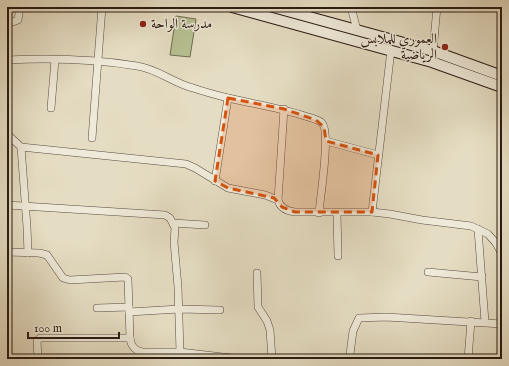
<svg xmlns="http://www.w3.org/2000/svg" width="509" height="366" font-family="'IM FELL English',Amiri,serif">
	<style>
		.pitch { fill: #b6c092; stroke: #706d52 }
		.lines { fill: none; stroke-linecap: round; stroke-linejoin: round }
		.minor-casing { stroke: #584b3f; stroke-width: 8 }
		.secondary-casing { stroke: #291a13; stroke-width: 12 }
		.minor { stroke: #eee9d8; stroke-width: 7 }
		.secondary { stroke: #eee9d8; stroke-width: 10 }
		.marked { fill: #d5530d; fill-opacity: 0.2; stroke: #d5530d; stroke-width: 3; stroke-dasharray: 8 5; stroke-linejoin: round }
		.poi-dot { fill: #8f2418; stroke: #eee9d8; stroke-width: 1.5 }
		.labels { text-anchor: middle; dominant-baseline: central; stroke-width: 3; stroke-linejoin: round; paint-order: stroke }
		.poi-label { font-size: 14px; fill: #291a13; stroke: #eee9d8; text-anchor: start }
	</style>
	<rect width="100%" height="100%" fill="#e5ddc3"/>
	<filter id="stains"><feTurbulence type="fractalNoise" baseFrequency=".005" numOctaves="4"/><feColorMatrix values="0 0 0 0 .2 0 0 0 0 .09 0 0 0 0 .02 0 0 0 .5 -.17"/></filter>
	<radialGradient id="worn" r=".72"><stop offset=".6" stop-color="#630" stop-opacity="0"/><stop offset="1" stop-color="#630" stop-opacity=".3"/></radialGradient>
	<path class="pitch" d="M176,16L196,19L190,57L170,55Z"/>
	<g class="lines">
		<defs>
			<g id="minor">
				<path d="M351,7L357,30"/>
				<path d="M7,24L18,20L20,7"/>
				<path d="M7,60C50,58 94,59 137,66C158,69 173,83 193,88C205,92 216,95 228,98C254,104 280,108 305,116C310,118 318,119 322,123C331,132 320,198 319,213"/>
				<path d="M432,62L437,7"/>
				<path d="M51,108L55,60"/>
				<path d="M284,109L278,200C280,208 287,211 295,212H372L390,214L422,220L471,226L488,234L496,243L502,254"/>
				<path d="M7,134L21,147"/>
				<path d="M92,138L102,7"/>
				<path d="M326,141L378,155"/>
				<path d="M215,181L228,98"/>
				<path d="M7,205L165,215L170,218L175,228L174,242L178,287L180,352"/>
				<path d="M372,212L391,50"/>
				<path d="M337,213L338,256"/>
				<path d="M173,223L205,225"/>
				<path d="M478,229L485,322"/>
				<path d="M7,252L39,253L47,255L63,278L70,280L125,277L128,279L130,338C131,346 134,350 142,352H180L240,359"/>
				<path d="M28,253L27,227L21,147L186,164L195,168L228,188L265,195L278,200"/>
				<path d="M428,272L482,277"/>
				<path d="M257,273L258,307L267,321L270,330L272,359"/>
				<path d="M97,308L129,307"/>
				<path d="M129,312L179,309L220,310"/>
				<path d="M38,359L37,341L40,338H130"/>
				<path d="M348,359L350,354L353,331L359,318L386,317L502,324"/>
				<path d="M468,359L471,321"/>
			</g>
			<g id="secondary">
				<path d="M232,7L432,62L502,87"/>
				<path d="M273,7L433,51L502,76"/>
			</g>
		</defs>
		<use href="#minor" class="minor-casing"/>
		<use href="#secondary" class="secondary-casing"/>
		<use href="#minor" class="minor"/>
		<use href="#secondary" class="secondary"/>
	</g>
	<path class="marked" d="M228,98L284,109L316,120L324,127L326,141L378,155L372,212H295L282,207L274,198L228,188L215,181Z"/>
	<g class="poi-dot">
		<circle cx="143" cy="24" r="4"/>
		<circle cx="445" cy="47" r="4"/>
	</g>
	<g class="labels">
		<g class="poi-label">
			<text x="151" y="24">مدرسة الواحة</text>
			<text x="437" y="39" text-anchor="end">العموري للملابس<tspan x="437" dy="16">الرياضية</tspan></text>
		</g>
	</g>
	<rect width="509" height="366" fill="none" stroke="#e5ddc3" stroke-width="24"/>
	<rect x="8" y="8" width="493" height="350" fill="none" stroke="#291a13" stroke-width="2"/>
	<rect x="12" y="12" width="485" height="342" fill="none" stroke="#291a13"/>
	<path d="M28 332v6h91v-6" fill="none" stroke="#291a13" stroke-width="2"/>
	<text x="34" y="332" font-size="12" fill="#291a13" stroke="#eee9d8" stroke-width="3" paint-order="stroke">100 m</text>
	<rect width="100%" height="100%" filter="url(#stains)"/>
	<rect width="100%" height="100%" fill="url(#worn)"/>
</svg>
